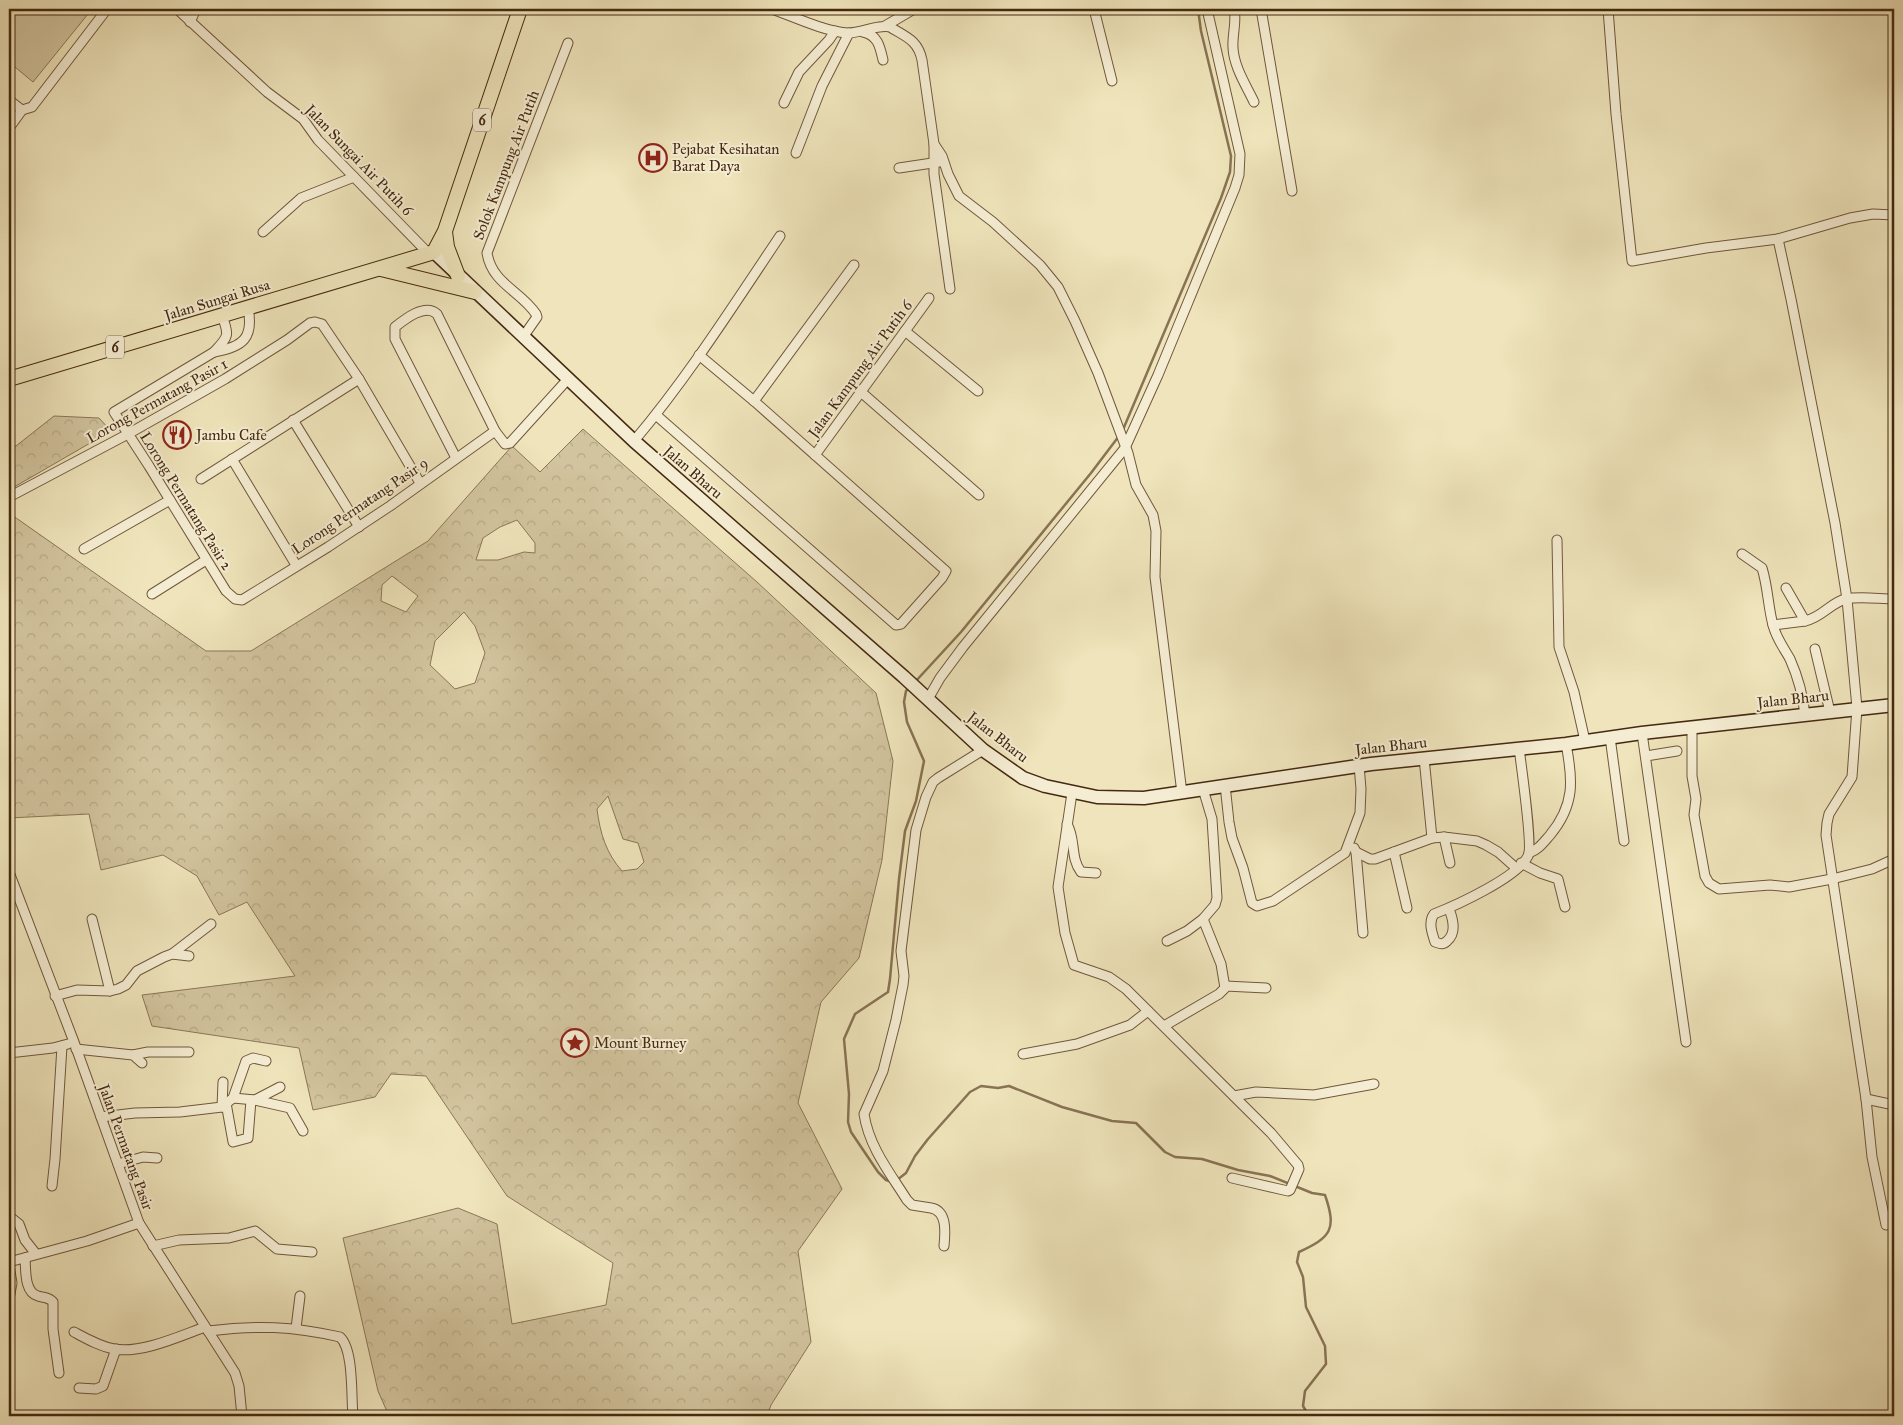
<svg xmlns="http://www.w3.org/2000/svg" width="1903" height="1425" font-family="'IM FELL Great Primer',serif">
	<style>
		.green { fill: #d2c49e; stroke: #8c7657 }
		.forest { fill: url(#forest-crowns); stroke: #8c7657; fill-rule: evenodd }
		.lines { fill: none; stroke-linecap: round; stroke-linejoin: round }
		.stream { stroke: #887354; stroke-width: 2.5 }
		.minor-casing { stroke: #70583b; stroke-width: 11 }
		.secondary-casing { stroke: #452910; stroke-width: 15 }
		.primary-casing { stroke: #452910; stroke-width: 16 }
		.minor { stroke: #f5edd3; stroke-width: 9 }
		.secondary { stroke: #f5edd3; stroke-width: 12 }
		.primary { stroke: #efe4bb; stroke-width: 14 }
		.labels { text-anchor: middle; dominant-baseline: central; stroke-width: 4; stroke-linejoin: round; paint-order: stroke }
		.shield { fill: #f5edd3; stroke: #7a644a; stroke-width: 1 }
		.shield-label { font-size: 14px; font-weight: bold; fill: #452910 }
		.poi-label { font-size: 15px; fill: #452910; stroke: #f5edd3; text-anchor: start }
		.street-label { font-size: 15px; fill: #452910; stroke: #f5edd3 }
	</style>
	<defs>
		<pattern id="forest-crowns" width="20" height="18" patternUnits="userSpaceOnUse" patternTransform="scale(1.25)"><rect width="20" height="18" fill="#d2c49e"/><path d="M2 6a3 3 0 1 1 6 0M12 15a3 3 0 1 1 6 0" fill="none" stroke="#b6a887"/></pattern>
	</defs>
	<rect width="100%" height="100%" fill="#efe4bb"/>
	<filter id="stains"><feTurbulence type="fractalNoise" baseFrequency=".004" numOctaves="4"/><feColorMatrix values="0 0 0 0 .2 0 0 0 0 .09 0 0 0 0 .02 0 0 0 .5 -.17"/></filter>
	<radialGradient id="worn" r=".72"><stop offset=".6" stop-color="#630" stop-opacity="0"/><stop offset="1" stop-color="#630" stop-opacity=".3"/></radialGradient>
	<path class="green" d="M9,9H92L33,82L9,62Z"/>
	<g class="forest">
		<path d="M54,416L99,418L111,431L9,490V446H16Z"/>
		<path d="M583,429L757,582L876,693L893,761L882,860L859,958L821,1002L798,1103L842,1189L798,1251L811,1342L771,1405L767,1416H389L378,1391L343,1238L458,1208L497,1224L512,1324L606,1305L613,1263L507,1196L426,1076L391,1074L375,1097L313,1110L299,1048L152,1026L142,995L295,976L247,902L219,915L197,876L163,855L101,870L89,814L9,818V513L206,651H251L428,541L512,446L540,472ZM517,520L535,543V553L524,552L498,560H476L483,538L500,527ZM392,576L418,596L406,612L381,601L382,585ZM464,612L475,626L485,653L475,683L455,689L430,665L435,641ZM608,796L623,839L638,843L644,862L637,869L622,871C606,853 600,833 597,809Z"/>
	</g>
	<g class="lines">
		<g class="stream">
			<path d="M1122,432L1221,198L1230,172L1231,156L1201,31L1198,9"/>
			<path d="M915,682L961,632L1091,473L1119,436"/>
			<path d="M897,1180L906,1173L915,1156L928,1139L970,1092L981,1086L998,1088L1009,1086L1062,1107L1112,1121L1136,1123L1165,1152L1175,1157L1202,1159L1238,1170L1270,1176L1312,1193L1325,1195C1337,1230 1331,1237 1299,1252L1297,1262L1303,1277L1306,1307L1325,1346L1326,1364L1305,1391L1303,1406L1309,1416"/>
			<path d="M892,1182L886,1180L878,1172L851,1132L848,1122L849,1094L844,1039L855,1014L888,992L890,979L899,879L905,831L916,801L924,761L907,722L904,702L906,691L909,688"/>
		</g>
		<defs>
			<g id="minor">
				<path d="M177,9L267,92L303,119L318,140L429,254"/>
				<path d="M772,9C794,17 824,31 847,33C862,33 878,24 890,27C906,37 918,40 922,60L934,144V174L950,289"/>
				<path d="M1094,9L1112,81"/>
				<path d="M1234,9C1237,21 1232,35 1233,48C1234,67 1246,85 1254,102"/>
				<path d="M1261,9L1292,191"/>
				<path d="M1608,9L1616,114L1632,261L1706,248L1778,239L1850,218L1873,214L1894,215"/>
				<path d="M190,22L196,9"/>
				<path d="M885,26L914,9"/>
				<path d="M863,32C878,35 880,47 883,60"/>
				<path d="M9,100L22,110"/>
				<path d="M784,103L799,72L829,40L835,31"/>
				<path d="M22,110L32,107L107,9"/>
				<path d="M9,128L22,110"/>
				<path d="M934,144L942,156L948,174L959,196L993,222L1040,265L1058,287L1075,321L1098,373L1128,453L1136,485L1153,515L1156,531L1155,577L1182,793"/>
				<path d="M796,153L822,86L849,33"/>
				<path d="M899,168L939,162"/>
				<path d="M263,232L301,198L354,177"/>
				<path d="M1778,239L1791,299L1835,523L1847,599L1857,708L1852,777L1829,814L1827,823L1826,835L1866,1099L1872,1157L1886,1225"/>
				<path d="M222,316C230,336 228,337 214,352L114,412L149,466L226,591L235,599L242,600L328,547L390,506L495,431"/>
				<path d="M905,331L978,391"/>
				<path d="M523,337L537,317L536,314C521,291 492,284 487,253L568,43"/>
				<path d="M214,352C243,347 254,338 248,308"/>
				<path d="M861,392L979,495"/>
				<path d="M754,401L854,265"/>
				<path d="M656,415L896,625L901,624L942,578L946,571L754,401L699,355"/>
				<path d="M293,420L359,527"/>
				<path d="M634,441C688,377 733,306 780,236"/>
				<path d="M815,455L929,298"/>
				<path d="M456,458L395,339V327C405,319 425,303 437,314L495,431L505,444L510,443L568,379"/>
				<path d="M232,459L296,565"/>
				<path d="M201,479L359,379"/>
				<path d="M9,497L128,434L225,379L287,340L310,323L315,322L322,324L359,379L420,483"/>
				<path d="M1557,540L1559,647L1574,692L1585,741"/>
				<path d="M84,549L170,500"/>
				<path d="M1742,554L1762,568C1768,587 1768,607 1773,625C1776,638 1784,648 1790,659C1798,677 1803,695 1805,715"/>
				<path d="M1786,588L1805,621C1823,617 1831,602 1846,599C1859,596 1880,599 1894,599"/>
				<path d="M152,594L206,560"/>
				<path d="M1773,625L1805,621"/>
				<path d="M1815,649L1830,712"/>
				<path d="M928,699L940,678L963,647L1125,448L1158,375L1235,188L1239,175L1240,154L1207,9"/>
				<path d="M1692,727V776L1696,799L1694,815L1705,876L1709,883L1719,889L1770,885L1789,887L1832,879L1872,869L1894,859"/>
				<path d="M1642,733L1686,1042"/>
				<path d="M1610,737L1624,841"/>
				<path d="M1646,756L1677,751"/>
				<path d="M1424,758L1432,838"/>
				<path d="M1225,785L1229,822L1232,838L1243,868L1252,903L1257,906L1273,901L1345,853L1360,813L1361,789L1359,765"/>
				<path d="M1072,793L1058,887L1065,933L1074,965L1109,977L1126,989L1271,1133L1298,1165L1299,1169L1290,1190L1288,1191L1232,1178"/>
				<path d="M1067,824C1076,839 1070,858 1081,872L1096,873"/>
				<path d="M1444,837L1450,863"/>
				<path d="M1354,848L1356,852L1363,933"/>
				<path d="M1356,852L1370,859H1375L1432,838L1444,837L1477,841L1486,845L1498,852L1516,868"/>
				<path d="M1394,852L1407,908"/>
				<path d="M1529,853C1539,849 1543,843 1550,835C1575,805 1573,780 1566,744"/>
				<path d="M1521,863L1540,873L1558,879L1565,907"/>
				<path d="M9,872L74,1042L139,1223L235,1373L239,1386L242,1416"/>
				<path d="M1449,909C1453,919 1457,933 1447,941C1443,945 1440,944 1435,942C1432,933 1428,922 1434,914C1457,905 1518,877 1528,856C1533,847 1521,764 1519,748"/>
				<path d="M92,919L110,991"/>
				<path d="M1167,941L1187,931L1203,919"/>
				<path d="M172,954L211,924"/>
				<path d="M1225,986L1266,988"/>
				<path d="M55,996L77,990L110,991L118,989L126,985L137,971L164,957L172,954L189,956"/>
				<path d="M1164,1026L1219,994L1225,988L1221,964L1203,919L1215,905L1217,898L1212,819L1203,789"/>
				<path d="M76,1049L133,1055L142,1063"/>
				<path d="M9,1053L53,1048L68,1044"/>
				<path d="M1023,1054L1077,1044L1130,1025L1148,1011"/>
				<path d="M133,1055L148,1052H189"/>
				<path d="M1234,1096L1256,1092L1314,1095L1374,1084"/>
				<path d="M233,1098L255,1100L280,1087"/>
				<path d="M1866,1099L1894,1105"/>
				<path d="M255,1100L290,1108L303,1131"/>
				<path d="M226,1103L233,1142L248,1138L251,1100"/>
				<path d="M222,1107L223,1082"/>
				<path d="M101,1117L135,1113L180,1112L222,1107L233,1098L246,1061L253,1058L266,1061"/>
				<path d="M118,1164L143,1157L157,1158"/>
				<path d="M52,1186L55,1159L62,1046"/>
				<path d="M9,1216L19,1224L25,1240L36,1254"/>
				<path d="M153,1246L179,1240L229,1238L255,1231L277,1249L312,1252"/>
				<path d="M944,1246C945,1234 948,1211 931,1208C925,1207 918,1206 912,1205L907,1200C890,1173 869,1147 864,1114L883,1071L896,1020L903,985L904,976L901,951L916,830L926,797L933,782L938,778L983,750"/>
				<path d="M25,1258C26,1270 24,1292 38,1296C44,1298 49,1297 53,1302V1329L59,1373"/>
				<path d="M9,1262L87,1241L139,1223"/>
				<path d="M9,1265L12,1283L9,1299"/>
				<path d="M296,1328L300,1296"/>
				<path d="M208,1331C258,1325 291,1326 340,1337C354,1350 351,1397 353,1416"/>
				<path d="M74,1332C87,1339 99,1346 114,1349C141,1354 180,1336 205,1327"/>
				<path d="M79,1388L96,1389L103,1386L116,1349"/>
			</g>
			<path id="secondary" d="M434,252L634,441L904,677L983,750L1023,778L1045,786L1097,797L1144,798L1371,764L1566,744L1642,733L1894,705"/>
			<g id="primary">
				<path d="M445,232L447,247L458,276"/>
				<path d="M381,269L475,292"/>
				<path d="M9,379L434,252L445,231L520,9"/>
			</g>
		</defs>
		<use href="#minor" class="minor-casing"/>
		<use href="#secondary" class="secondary-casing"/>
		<use href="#primary" class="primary-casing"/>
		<use href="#minor" class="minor"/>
		<use href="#secondary" class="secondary"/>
		<use href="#primary" class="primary"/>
	</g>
	<defs>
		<symbol id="hospital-ring" viewBox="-11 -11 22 22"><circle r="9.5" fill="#f5edd3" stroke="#8f2418" stroke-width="1.5"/><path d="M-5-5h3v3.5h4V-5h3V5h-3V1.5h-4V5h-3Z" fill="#8f2418"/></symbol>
		<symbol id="restaurant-ring" viewBox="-11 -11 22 22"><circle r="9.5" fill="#f5edd3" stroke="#8f2418" stroke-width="1.5"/><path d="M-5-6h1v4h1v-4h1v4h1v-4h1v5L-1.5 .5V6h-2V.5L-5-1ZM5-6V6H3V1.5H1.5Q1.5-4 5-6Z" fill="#8f2418"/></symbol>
		<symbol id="sight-ring" viewBox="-11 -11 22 22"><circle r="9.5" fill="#f5edd3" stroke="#8f2418" stroke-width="1.5"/><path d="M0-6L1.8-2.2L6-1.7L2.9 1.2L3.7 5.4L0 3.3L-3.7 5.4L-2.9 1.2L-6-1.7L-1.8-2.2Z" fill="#8f2418"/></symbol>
	</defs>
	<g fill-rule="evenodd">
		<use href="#hospital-ring" x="637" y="142" width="32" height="32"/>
		<use href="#restaurant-ring" x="161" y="419" width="32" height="32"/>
		<use href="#sight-ring" x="559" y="1027" width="32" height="32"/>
	</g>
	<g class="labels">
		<g class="shield">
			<rect x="473" y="108.5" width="18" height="23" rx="4"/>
			<rect x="106" y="335.5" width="18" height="23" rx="4"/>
		</g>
		<g class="shield-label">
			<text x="482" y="120">6</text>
			<text x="115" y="347">6</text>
		</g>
		<g class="poi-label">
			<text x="672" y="149">Pejabat Kesihatan<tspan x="672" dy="17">Barat Daya</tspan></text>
			<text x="196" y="435">Jambu Cafe</text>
			<text x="594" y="1043">Mount Burney</text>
		</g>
		<g class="street-label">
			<text transform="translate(359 160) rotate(46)">Jalan Sungai Air Putih 6</text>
			<text transform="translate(506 165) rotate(-69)">Solok Kampung Air Putih</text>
			<text transform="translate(217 300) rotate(-17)">Jalan Sungai Rusa</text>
			<text transform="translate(860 369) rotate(-54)">Jalan Kampung Air Putih 6</text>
			<text transform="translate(157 401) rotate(-29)">Lorong Permatang Pasir 1</text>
			<text transform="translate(693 472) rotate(41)">Jalan Bharu</text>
			<text transform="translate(186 501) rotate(58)">Lorong Permatang Pasir 2</text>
			<text transform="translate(360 506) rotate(-34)">Lorong Permatang Pasir 9</text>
			<text transform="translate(1793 699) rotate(-6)">Jalan Bharu</text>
			<text transform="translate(998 737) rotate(38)">Jalan Bharu</text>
			<text transform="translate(1391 746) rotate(-6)">Jalan Bharu</text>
			<text transform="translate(126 1147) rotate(70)">Jalan Permatang Pasir</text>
		</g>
	</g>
	<rect width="1903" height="1425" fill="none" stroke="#efe4bb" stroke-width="30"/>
	<rect x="10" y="10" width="1883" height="1405" fill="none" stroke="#452910" stroke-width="2.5"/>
	<rect x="15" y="15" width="1873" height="1395" fill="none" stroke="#452910"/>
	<rect width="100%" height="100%" filter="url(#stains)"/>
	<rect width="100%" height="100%" fill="url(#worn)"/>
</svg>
